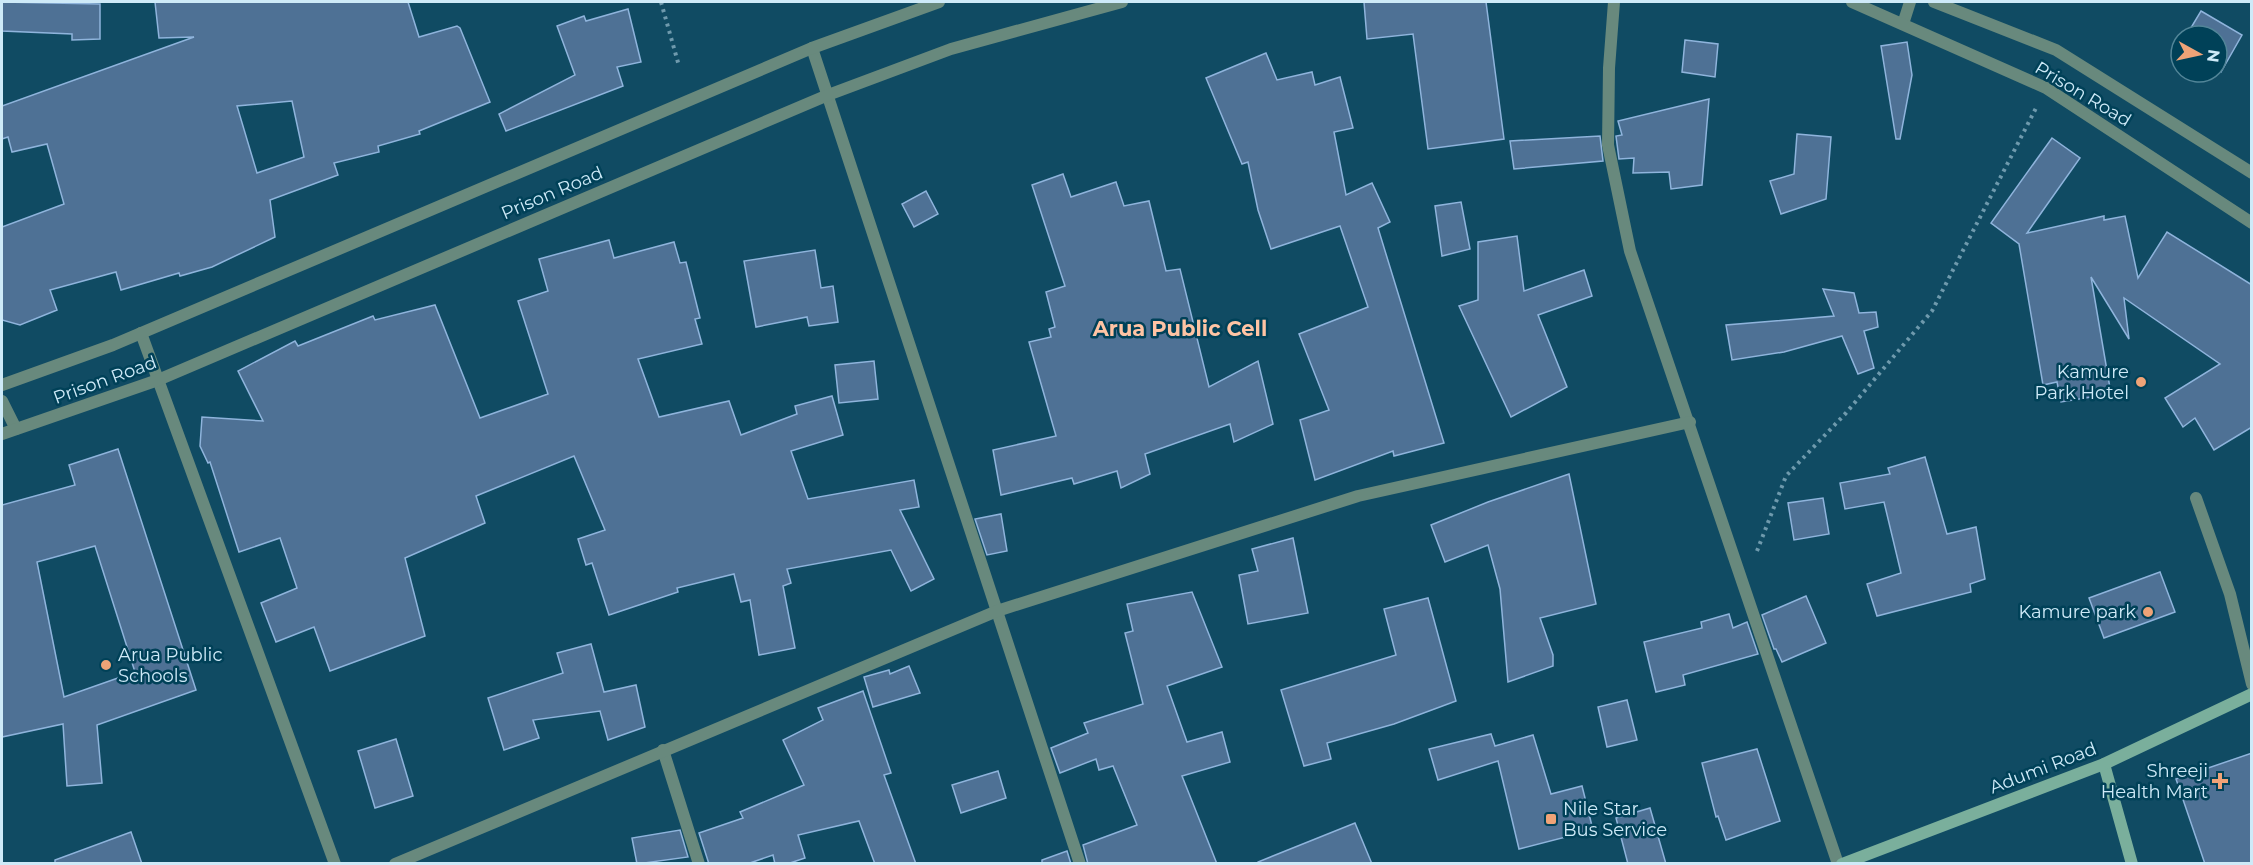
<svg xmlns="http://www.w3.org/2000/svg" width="2253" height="865" font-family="Montserrat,sans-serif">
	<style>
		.building { fill: #4e7195; stroke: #8fb4dc; stroke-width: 1.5; fill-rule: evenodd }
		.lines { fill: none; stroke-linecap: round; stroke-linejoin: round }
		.path { stroke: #6f9aad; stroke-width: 4; stroke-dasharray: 3 4.5; stroke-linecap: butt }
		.service { stroke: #68897d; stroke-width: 12 }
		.minor { stroke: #68897d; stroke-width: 12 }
		.tertiary { stroke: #68897d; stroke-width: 12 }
		.secondary { stroke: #7aaf9c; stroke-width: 12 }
		.poi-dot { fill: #efa377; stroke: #004158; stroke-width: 2 }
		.labels { text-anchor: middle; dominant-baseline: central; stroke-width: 5; stroke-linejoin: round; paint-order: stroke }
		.street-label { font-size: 18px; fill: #ceeaf8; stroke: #004158 }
		.poi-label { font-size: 18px; fill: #ceeaf8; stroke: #004158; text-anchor: end }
		.quarter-label { font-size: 21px; font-weight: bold; fill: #ffc4a4; stroke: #004158 }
	</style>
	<rect width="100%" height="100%" fill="#104b63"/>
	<g class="building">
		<path d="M2,2L100,4V39L72,40V34L2,31Z"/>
		<path d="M155,2H408L419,37L457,26L460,28L490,102L419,131L420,134L378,146L379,152L334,163L338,175L270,200L275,237L212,267L180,276L179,273L121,290L116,272L50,290L57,310L20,325L2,320V227L64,204L47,144L12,152L8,137L2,139V106L194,37L159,38ZM292,101L304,157L257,173L237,106Z"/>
		<path d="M1364,2H1486L1504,139L1428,149L1413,34L1367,39Z"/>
		<path d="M628,9L641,62L617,67L623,86L506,131L499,114L575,75L557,26L584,16L586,21Z"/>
		<path d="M2201,11L2242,35L2221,72L2217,69V36H2186Z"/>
		<path d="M1685,40L1718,44L1715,77L1682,72Z"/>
		<path d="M1907,42L1912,75L1900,139H1896L1881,46Z"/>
		<path d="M1266,53L1277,80L1312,72L1315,85L1340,77L1353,128L1334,132L1346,195L1372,183L1390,222L1378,228L1444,443L1394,456L1393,451L1315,480L1300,420L1329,410L1299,334L1368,307L1340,226L1271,249L1258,210L1248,162L1242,164L1206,78Z"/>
		<path d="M1709,99L1702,185L1671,189L1669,172L1633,173L1634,158L1619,159L1616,136L1622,135L1618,121Z"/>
		<path d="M1797,134L1831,137L1826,199L1781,214L1770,181L1794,174Z"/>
		<path d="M1600,136L1603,161L1514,169L1510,141Z"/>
		<path d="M2052,138L2080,158L2027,233L2104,216V220L2125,216L2138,278L2167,232L2252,285V427L2214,450L2195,418L2183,427L2165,398L2220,364L2124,298L2129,339L2091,277L2111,394L2061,402L2057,382L2043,385L2019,244L1991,223Z"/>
		<path d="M1063,174L1071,197L1116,182L1124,206L1149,201L1166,271L1180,269L1209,387L1258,361L1273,424L1234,442L1230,424L1145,454L1150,474L1121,488L1117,471L1074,484L1072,478L1001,495L993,450L1056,436L1029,342L1051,337L1049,329L1055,327L1046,292L1065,286L1032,185Z"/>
		<path d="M926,191L938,214L914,227L902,204Z"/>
		<path d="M1461,202L1470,249L1442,256L1435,206Z"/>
		<path d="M1517,236L1524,291L1584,270L1592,296L1538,315L1567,387L1511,417L1459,306L1478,300V242Z"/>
		<path d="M609,240L614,258L674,242L680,263L686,262L700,318L695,319L702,344L638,359L659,417L729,401L741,435L797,414L795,406L832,396L843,435L791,451L808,499L914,480L919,507L900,510L934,579L911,591L891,550L787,569L791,583L783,586L795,648L759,655L750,600L741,602L734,574L677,588L678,592L609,615L592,563L586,565L578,539L605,530L574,456L476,496L485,523L405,558L425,636L330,671L314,627L276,642L261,603L297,588L280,538L239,552L210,462L208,463L200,446L202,417L263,421L238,371L295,341L298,346L373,316L375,320L435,305L480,418L548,394L518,301L548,291L539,259Z"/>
		<path d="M815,250L821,288L833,286L838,322L809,326L807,317L756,327L744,261Z"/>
		<path d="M1823,289L1854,293L1859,313L1876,312L1878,327L1864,331L1874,368L1858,374L1842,336L1784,352L1732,360L1726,325L1834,316Z"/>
		<path d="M874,361L878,399L839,403L835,365Z"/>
		<path d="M118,449L196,690L97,725L102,783L67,786L63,724L2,737V505L75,485L69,465ZM95,546L135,672L64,697L37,562Z"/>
		<path d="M1925,457L1947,534L1976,527L1985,579L1970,584L1971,592L1877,616L1867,584L1901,573L1884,502L1845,509L1840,483L1890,474L1888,468Z"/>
		<path d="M1569,474L1596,604L1540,618L1553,655V666L1508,682L1500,589L1488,545L1445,562L1431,525L1488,502Z"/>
		<path d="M1823,498L1829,534L1794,540L1788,503Z"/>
		<path d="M1001,514L1007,551L987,555L975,519Z"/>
		<path d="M1293,538L1308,613L1248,624L1239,575L1258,571L1252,549Z"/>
		<path d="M2160,572L2175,612L2104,638L2089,598Z"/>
		<path d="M1192,592L1222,667L1167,686L1187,742L1222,732L1230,762L1182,776L1217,864H1088L1083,845L1137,825L1113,766L1099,770L1096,759L1060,773L1051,748L1088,733L1084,723L1143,704L1125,633L1133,631L1127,604Z"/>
		<path d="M1806,596L1826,643L1782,662L1776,649H1774L1762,615Z"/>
		<path d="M1428,598L1456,701L1394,724L1327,743L1331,759L1304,766L1281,690L1396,655L1384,609Z"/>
		<path d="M1729,614L1733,628L1747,622L1758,654L1683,675L1685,685L1656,692L1644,642L1702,628L1701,622Z"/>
		<path d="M591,644L604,692L636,685L645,727L608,740L600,711L533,720L539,738L504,750L488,698L563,673L557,653Z"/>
		<path d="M909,666L920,693L873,707L864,677L889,670L890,674Z"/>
		<path d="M863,691L891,773L884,775L916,864H875L859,821L798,835L805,858L787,864H775L773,855L747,864H709L699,833L743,818L740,812L804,785L783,740L823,720L818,708Z"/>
		<path d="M1627,700L1637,740L1607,747L1598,707Z"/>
		<path d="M1491,734L1495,746L1533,735L1551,794L1582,786L1593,830L1519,849L1498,761L1438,780L1429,749Z"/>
		<path d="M396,739L413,796L375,808L358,751Z"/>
		<path d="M1757,749L1780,821L1726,840L1718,816L1716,817L1702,763Z"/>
		<path d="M2252,753V864H2205L2176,779Z"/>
		<path d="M998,771L1006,798L961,813L952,785Z"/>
		<path d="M1650,808L1666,864H1628L1616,818Z"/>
		<path d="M1355,823L1372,864H1258V862Z"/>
		<path d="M680,830L688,857L637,864L632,838Z"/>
		<path d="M131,832L142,864H55V860Z"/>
		<path d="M1067,851L1071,864H1042V860Z"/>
	</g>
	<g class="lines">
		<g class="path">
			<path d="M661,2L679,66"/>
			<path d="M1757,551L1786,476L1846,413L1932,311L2036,108"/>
		</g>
		<g class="service">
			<path d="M2196,498L2230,594L2252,684"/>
			<path d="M663,750L699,864"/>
		</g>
		<g class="minor">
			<path d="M1614,2L1609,68L1608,145L1630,251L1838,864"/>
			<path d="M1903,24L1910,2"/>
			<path d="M812,48L1080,864"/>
			<path d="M141,333L335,864"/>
			<path d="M2,401L16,429"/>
			<path d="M395,864L997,611L1358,496L1690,422"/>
		</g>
		<g class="tertiary">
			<path d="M1852,2L2046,88L2252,223"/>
			<path d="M1934,2L2056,50L2252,173"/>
			<path d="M2,385L113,345L812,48L939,2"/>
			<path d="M2,434L158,380L828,95L951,49L1122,2"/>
		</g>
		<g class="secondary">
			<path d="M2104,764L2132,864"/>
			<path d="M1842,864L2104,764L2252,694"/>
		</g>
	</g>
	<g class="poi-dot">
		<circle cx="2141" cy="382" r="6"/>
		<circle cx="2148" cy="612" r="6"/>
		<circle cx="106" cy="665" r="6"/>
		<path d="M2217 772h6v6h6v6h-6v6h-6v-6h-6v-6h6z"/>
		<rect x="1545" y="813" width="12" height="12" rx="3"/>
	</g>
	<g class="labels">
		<g class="street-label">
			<text transform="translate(2083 94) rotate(31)">Prison Road</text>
			<text transform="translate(552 193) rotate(-23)">Prison Road</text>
			<text transform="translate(105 380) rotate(-20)">Prison Road</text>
			<text transform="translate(2043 768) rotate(-21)">Adumi Road</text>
		</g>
		<g class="poi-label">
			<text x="2129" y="372">Kamure<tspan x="2129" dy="21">Park Hotel</tspan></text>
			<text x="2136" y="612">Kamure park</text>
			<text x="118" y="655" text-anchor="start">Arua Public<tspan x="118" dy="21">Schools</tspan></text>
			<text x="2208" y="771">Shreeji<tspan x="2208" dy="21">Health Mart</tspan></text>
			<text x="1563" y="809" text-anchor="start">Nile Star<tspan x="1563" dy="21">Bus Service</tspan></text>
		</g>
		<g class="quarter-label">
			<text x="1180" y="328">Arua Public Cell</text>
		</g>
	</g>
	<rect width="2253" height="865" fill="none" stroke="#ceeaf8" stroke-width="6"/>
	<g transform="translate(2199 54) rotate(98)"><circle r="28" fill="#004158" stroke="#528598" stroke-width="1.5"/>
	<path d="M0-4.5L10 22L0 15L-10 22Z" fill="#efa377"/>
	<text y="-9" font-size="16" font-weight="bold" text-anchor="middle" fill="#ceeaf8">N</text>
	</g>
</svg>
